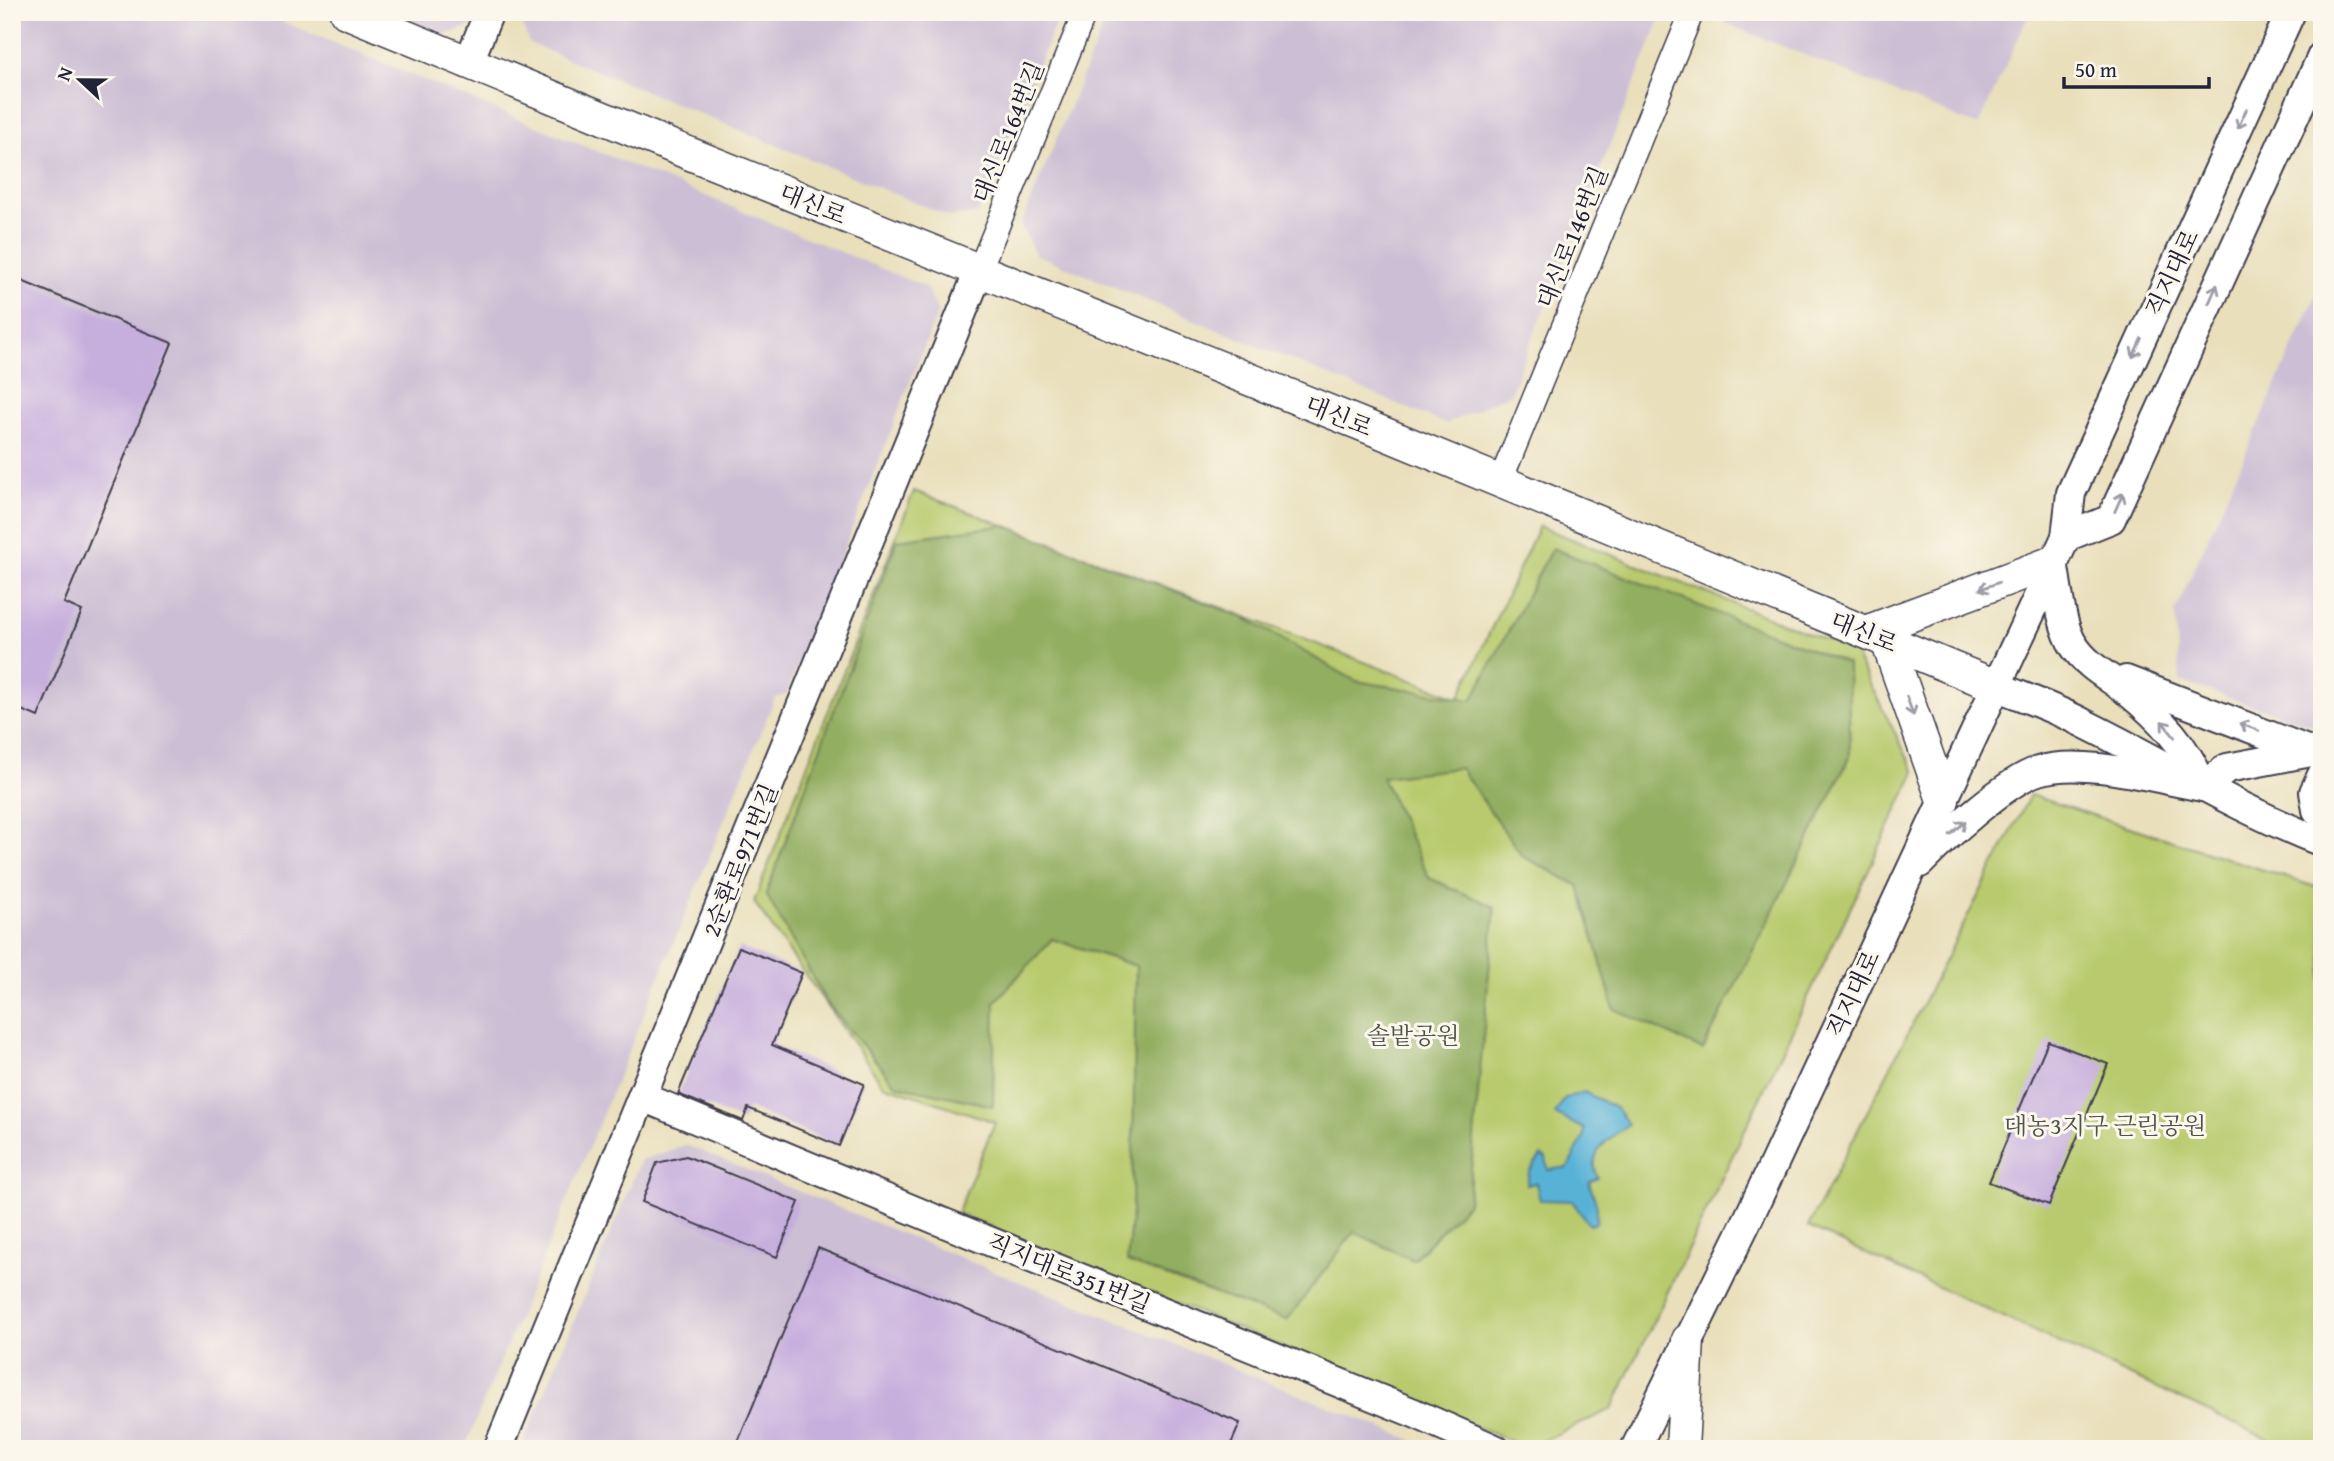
<svg xmlns="http://www.w3.org/2000/svg" width="2334" height="1461" font-family="'Gentium Book Plus','Noto Serif KR',serif">
	<style>
		.industrial { fill: #ccbed4 }
		.green { fill: #b8ca6d; stroke: #6d7654; stroke-width: 2 }
		.forest { fill: #92ae60; stroke: #5a684e; stroke-width: 2 }
		.water { fill: #59b2d6; stroke: #3e6a88; stroke-width: 2 }
		.building { fill: #c7afdd }
		.lines { fill: none; stroke-linecap: round; stroke-linejoin: round }
		.minor-casing { stroke: #403e4e; stroke-width: 26 }
		.tertiary-casing { stroke: #403e4e; stroke-width: 32 }
		.secondary-casing { stroke: #403e4e; stroke-width: 35 }
		.minor { stroke: #fff; stroke-width: 23 }
		.tertiary { stroke: #fff; stroke-width: 28 }
		.secondary { stroke: #fff; stroke-width: 32 }
		.oneway { stroke: #9c9ca7 }
		.labels { text-anchor: middle; dominant-baseline: central; stroke-width: 6; stroke-linejoin: round; paint-order: stroke }
		.street-label { font-size: 24px; fill: #22223b; stroke: #fbf7ec }
		.park-label { font-size: 24px; fill: #4f544a; stroke: #fbf7ec }
	</style>
	<rect width="100%" height="100%" fill="#fbf7ec"/>
	<filter id="ink" filterUnits="userSpaceOnUse"><feTurbulence type="fractalNoise" baseFrequency=".0143" numOctaves="2"/><feDisplacementMap in="SourceGraphic" scale="14" xChannelSelector="R" yChannelSelector="G"/><feConvolveMatrix kernelMatrix="1 2 1 2 8 2 1 2 1" color-interpolation-filters="sRGB"/></filter>
	<filter id="wash" filterUnits="userSpaceOnUse"><feTurbulence type="fractalNoise" baseFrequency=".00686" numOctaves="4" result="noise"/><feDisplacementMap in="SourceGraphic" scale="28" xChannelSelector="R" yChannelSelector="G"/><feGaussianBlur stdDeviation="1.57" result="paint"/><feColorMatrix in="noise" values="0 0 0 0 0 0 0 0 0 0 0 0 0 0 0 0 0 1.4 0 .05"/><feComposite in="paint" operator="in"/></filter>
	<g filter="url(#wash)">
		<rect width="100%" height="100%" fill="#e9dfbb"/>
		<g class="industrial">
			<path d="M12,12H259L926,287L938,312L786,695L775,698L464,1449H12Z"/>
			<path d="M388,12H476L470,26L444,35Z"/>
			<path d="M518,12H1060L978,213L950,217L529,43Z"/>
			<path d="M1109,12H1663L1510,394L1446,424L1035,254L1021,225Z"/>
			<path d="M1730,12H2030L1978,126L1725,23Z"/>
			<path d="M2322,282V720L2310,725L2180,681L2175,612Z"/>
			<path d="M686,1145L976,1264L1434,1449H521L641,1160Z"/>
		</g>
		<g class="green">
			<path d="M914,491L1459,698L1539,526L1853,651L1915,772L1612,1409L1527,1448L957,1213L995,1122L883,1085L754,902Z"/>
			<path d="M2030,795L2322,889V1449H2289L1808,1227Z"/>
		</g>
		<path class="forest" d="M1004,525L1243,617L1356,681L1472,700L1552,548L1848,664L1850,757L1703,1050L1614,1009L1579,886L1522,856L1460,768L1382,777L1429,878L1495,907L1468,1203L1413,1260L1354,1232L1287,1320L1127,1262L1132,1210L1136,966L1052,939L995,1002L993,1106L896,1085L827,1003L766,894L897,540Z"/>
		<path class="water" d="M1584,1092L1616,1108L1628,1124C1609,1139 1586,1151 1598,1178L1589,1182L1597,1206L1596,1223L1589,1225L1572,1201L1540,1200L1536,1183L1527,1185L1529,1172L1541,1156L1546,1158L1548,1170L1568,1167L1583,1138L1584,1129L1555,1114L1565,1098Z"/>
		<g id="blocks">
			<g class="building">
				<path d="M12,277L172,343L64,603L82,611L38,717L12,706Z"/>
				<path d="M739,947L802,973L772,1045L864,1084L839,1146L748,1108L743,1121L678,1094Z"/>
				<path d="M2048,1041L2108,1064L2049,1205L1989,1182Z"/>
				<path d="M686,1156L799,1202L777,1257L642,1202L657,1163Z"/>
				<path d="M818,1248L1240,1423L1229,1449H735Z"/>
			</g>
		</g>
	</g>
	<g filter="url(#ink)">
		<use href="#blocks" fill-opacity="0" stroke="#403e4e" stroke-width="2"/>
		<g class="lines">
			<defs>
				<g id="minor">
					<path d="M979,271L1085,12"/>
					<path d="M1500,482L1692,12"/>
				</g>
				<g id="tertiary">
					<path d="M468,64L489,12"/>
					<path d="M2066,537L2111,519L2322,56"/>
					<path d="M2053,562C2058,587 2060,625 2074,646C2087,666 2109,677 2127,691C2161,719 2186,745 2203,787"/>
					<path d="M2126,680L2312,752"/>
					<path d="M1996,686C2025,698 2057,709 2085,724C2164,763 2239,810 2322,842"/>
					<path d="M2322,775L2314,792L2317,810L2322,814"/>
					<path d="M1920,863C1943,839 2007,780 2038,771C2082,757 2157,779 2203,787L2227,768L2322,750"/>
					<path d="M643,1097L937,1220L1414,1413L1495,1449"/>
					<path d="M498,1449L979,271"/>
					<path d="M1635,1449L1749,1217L2066,537L2071,493L2291,12"/>
				</g>
				<g id="secondary">
					<path d="M346,12L688,153L1378,431L1996,686"/>
					<path d="M1866,632L2053,562"/>
					<path d="M1887,641L1943,800"/>
					<path d="M1682,1449L1688,1340"/>
				</g>
			</defs>
			<use href="#minor" class="minor-casing"/>
			<use href="#tertiary" class="tertiary-casing"/>
			<use href="#secondary" class="secondary-casing"/>
			<use href="#minor" class="minor"/>
			<use href="#tertiary" class="tertiary"/>
			<use href="#secondary" class="secondary"/>
		</g>
		<defs><path id="oneway-shaft" d="M-6 0H5M1.5-3L5.5 0L1.5 3" fill="none" stroke-width="1.6" stroke-linecap="round" stroke-linejoin="round" transform="scale(1.75)"/></defs>
		<g class="oneway">
			<use href="#oneway-shaft" transform="translate(2242 119) rotate(115)"/>
			<use href="#oneway-shaft" transform="translate(2213 294) rotate(-66)"/>
			<use href="#oneway-shaft" transform="translate(2137 348) rotate(115)"/>
			<use href="#oneway-shaft" transform="translate(2119 502) rotate(-66)"/>
			<use href="#oneway-shaft" transform="translate(1989 586) rotate(160)"/>
			<use href="#oneway-shaft" transform="translate(1910 706) rotate(70)"/>
			<use href="#oneway-shaft" transform="translate(2249 727) rotate(-159)"/>
			<use href="#oneway-shaft" transform="translate(2168 729) rotate(-129)"/>
			<use href="#oneway-shaft" transform="translate(1958 828) rotate(-41)"/>
		</g>
	</g>
	<g class="labels">
		<g class="street-label">
			<text transform="translate(1008 132) rotate(-68)">대신로164번길</text>
			<text transform="translate(813 204) rotate(22)">대신로</text>
			<text transform="translate(1572 237) rotate(-68)">대신로146번길</text>
			<text transform="translate(2172 273) rotate(-65)">직지대로</text>
			<text transform="translate(1339 416) rotate(22)">대신로</text>
			<text transform="translate(1864 632) rotate(22)">대신로</text>
			<text transform="translate(740 860) rotate(-68)">2순환로971번길</text>
			<text transform="translate(1853 994) rotate(-65)">직지대로</text>
			<text transform="translate(1069 1273) rotate(22)">직지대로351번길</text>
		</g>
		<g class="park-label">
			<text x="1413" y="1035">솔밭공원</text>
			<text x="2105" y="1125">대농3지구 근린공원</text>
		</g>
	</g>
	<rect width="2334" height="1461" fill="none" stroke="#fbf7ec" stroke-width="42"/>
	<g transform="translate(80 80) rotate(292)" stroke="#fbf7ec" stroke-width="5" paint-order="stroke">
	<path d="M0-5L12 26L0 18L-12 26Z" fill="#22223b"/>
	<text y="-10" font-size="19" font-weight="bold" text-anchor="middle" fill="#22223b">N</text>
	</g>
	<path d="M2064 77v10h145v-10" fill="none" stroke="#22223b" stroke-width="3.5"/>
	<text x="2075" y="77" font-size="21" fill="#22223b" stroke="#fbf7ec" stroke-width="5" paint-order="stroke">50 m</text>
</svg>
